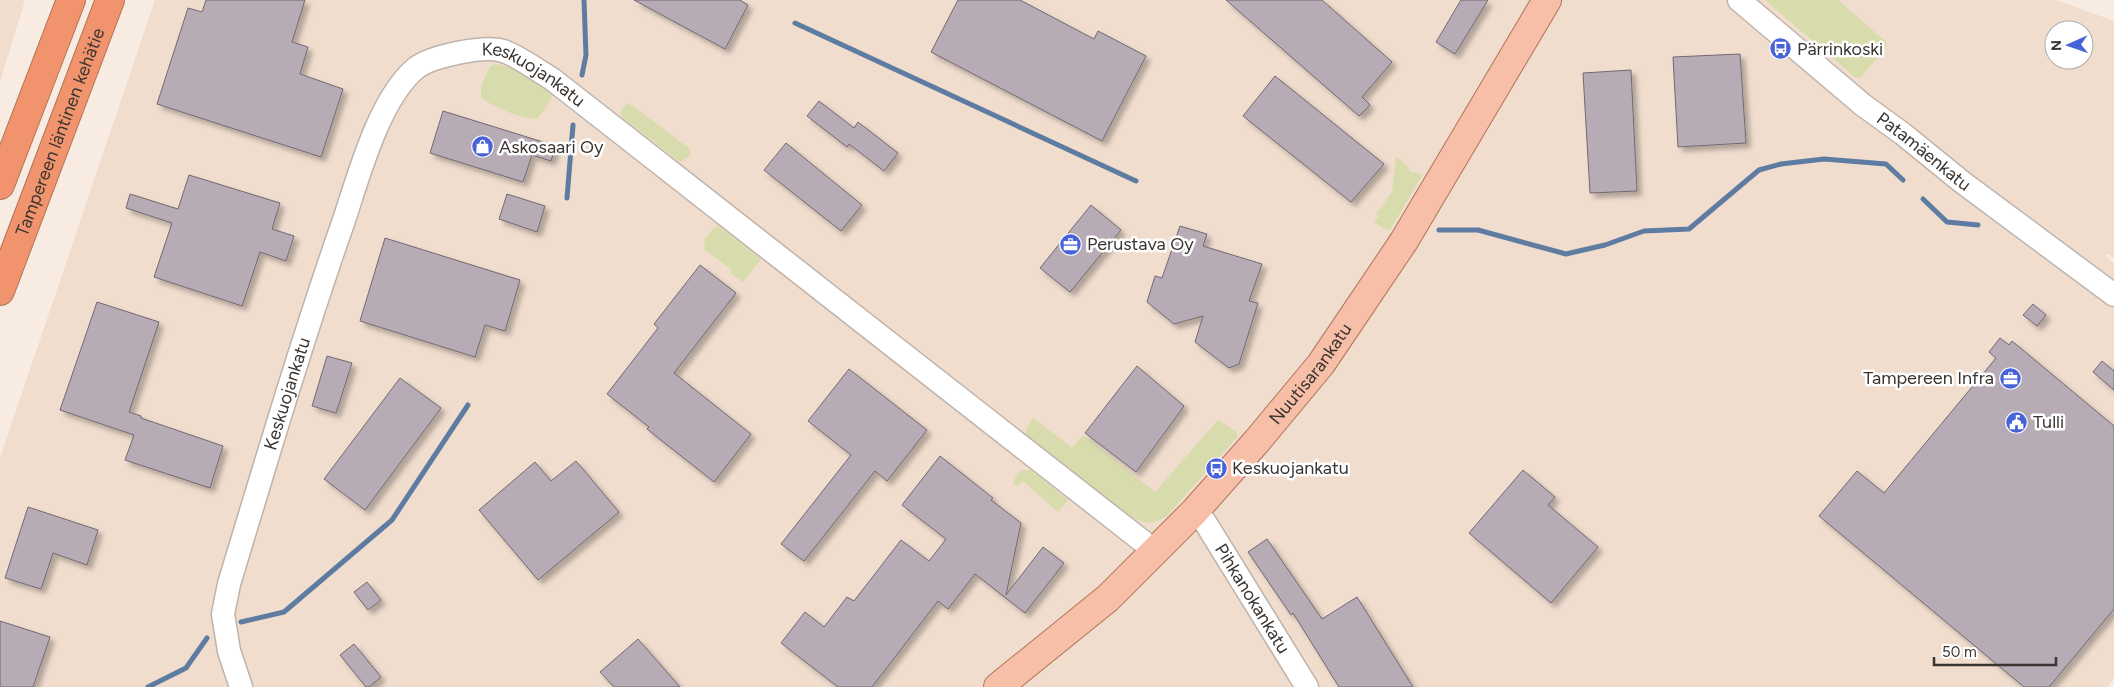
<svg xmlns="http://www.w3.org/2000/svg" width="2114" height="687" font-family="Figtree,sans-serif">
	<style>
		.built { fill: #f0ddce; fill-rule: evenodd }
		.green { fill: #d8dcac }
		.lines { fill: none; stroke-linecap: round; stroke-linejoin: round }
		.stream { stroke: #5e7ba2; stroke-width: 5 }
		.building { fill: #b7abb5; stroke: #736871; filter: url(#shadow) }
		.minor-casing { stroke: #bfb3aa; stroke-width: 25 }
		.major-casing { stroke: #b17358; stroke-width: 30 }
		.highway-casing { stroke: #b17358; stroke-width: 30 }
		.minor { stroke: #fff; stroke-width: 22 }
		.major { stroke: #f7bfa7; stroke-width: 28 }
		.highway { stroke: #f1946d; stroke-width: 28 }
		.labels { text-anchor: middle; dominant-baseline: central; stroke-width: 5; stroke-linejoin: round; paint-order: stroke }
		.poi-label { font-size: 18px; fill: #3a3531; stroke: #fff; text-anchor: start }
		.street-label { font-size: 18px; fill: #3a3531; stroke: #fff }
	</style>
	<defs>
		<filter id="shadow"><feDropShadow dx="4.5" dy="4.5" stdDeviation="2.5" flood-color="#0004"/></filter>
	</defs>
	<rect width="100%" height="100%" fill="#f8ebe1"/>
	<g class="built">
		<path d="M0,0H25L0,82Z"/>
		<path d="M155,0H2056L2114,21V258L2108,254L2105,256L2114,263V677L2108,687H0V458ZM2054,30H2084V60H2054Z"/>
	</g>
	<g class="green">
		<path d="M1765,0H1838L1884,40L1887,43L1886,47L1861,77L1856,78Z"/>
		<path d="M495,64C517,68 536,79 552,94L551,100L537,119C522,119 492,107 481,97V86L490,66Z"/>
		<path d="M629,103L691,150L690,156L680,162L622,117L621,111L624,106Z"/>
		<path d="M1396,156L1408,167L1410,172L1423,174L1390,230L1384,229L1374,222L1379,216L1376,214L1392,192Z"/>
		<path d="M716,226H719L761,259L743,282L730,273L732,270L705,250L704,240Z"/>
		<path d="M1033,418L1072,448L1083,435L1155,492L1216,422L1220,421L1236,432L1238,436L1167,516C1146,530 1136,519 1118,507L1026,434V429Z"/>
		<path d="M1023,470L1032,471L1068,500L1058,512L1023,481L1017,486L1014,485C1013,478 1018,474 1023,470Z"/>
	</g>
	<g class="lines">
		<g class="stream">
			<path d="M795,23L1136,181"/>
			<path d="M582,75L586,55L584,0"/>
			<path d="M567,198L573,125"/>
			<path d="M1923,199L1947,222L1978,225"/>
			<path d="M1439,230H1478L1566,254L1605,245L1644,231L1689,229L1759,170L1781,164L1824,159L1886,164L1903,180"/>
			<path d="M241,622L284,612L392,520L468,405"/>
			<path d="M148,687L186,668L207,638"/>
		</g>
	</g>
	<g class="building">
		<path d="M206,0H305L292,42L308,47L300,74L343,89L321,157L157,104L188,8L202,12Z"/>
		<path d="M634,0H740L748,5L725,49Z"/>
		<path d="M958,0H1020L1094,39L1098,31L1146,56L1102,141L931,52Z"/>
		<path d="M1226,0H1322L1392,62L1362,97L1370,105L1359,116Z"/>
		<path d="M1461,0H1488L1455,54L1436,42Z"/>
		<path d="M1740,54L1746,143L1678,147L1673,57Z"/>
		<path d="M1631,70L1637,191L1590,193L1583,73Z"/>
		<path d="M1275,76L1384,164L1351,202L1243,116Z"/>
		<path d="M819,101L854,128L858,122L898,153L884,171L849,144L847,147L807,116Z"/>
		<path d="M443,111L556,146L551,161L532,155L523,182L430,153Z"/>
		<path d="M786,143L862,205L841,231L764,170Z"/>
		<path d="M189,175L280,203L272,229L294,236L286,261L260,252L242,306L154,277L172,223L126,208L130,194L178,209Z"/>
		<path d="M507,194L545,206L537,232L499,219Z"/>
		<path d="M1091,205L1121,230L1070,292L1040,268Z"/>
		<path d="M1180,226L1207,234L1203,246L1262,264L1249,301L1258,303L1239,364L1229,368L1195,342L1203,316L1174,324L1147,302L1155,276L1162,278Z"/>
		<path d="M385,238L520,280L505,331L485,325L475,357L360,321Z"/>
		<path d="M700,265L736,293L674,373L751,434L714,482L647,429L649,427L607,394L658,328L654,324Z"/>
		<path d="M97,302L159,322L129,412L141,416V418L223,446L210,488L125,460L134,435L60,410Z"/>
		<path d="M2033,304L2046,315L2037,326L2023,315Z"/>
		<path d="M2000,338L2009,345L2012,341L2114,426V609L2049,687H2024L1819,516L1857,471L1884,493L1996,358L1989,352Z"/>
		<path d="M327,356L352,363L336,413L312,406Z"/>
		<path d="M2102,361L2114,371V390L2093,372Z"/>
		<path d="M1137,366L1184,406L1136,472L1085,433Z"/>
		<path d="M849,369L927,430L887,481L875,471L804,561L781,544L851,455L808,421Z"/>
		<path d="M400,378L441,408L365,510L324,479Z"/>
		<path d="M940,456L993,498L991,500L1021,523L1006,595L1043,547L1064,563L1025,613L975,574L948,609L938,601L872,687H838L781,643L805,612L824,627L847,597L854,601L901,540L929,561L946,539L902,505Z"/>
		<path d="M576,461L619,512L538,580L479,510L535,462L551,481Z"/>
		<path d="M1523,470L1555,497L1548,505L1598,547L1551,603L1469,533Z"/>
		<path d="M28,507L98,530L87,565L53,553L41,589L5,578Z"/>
		<path d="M1267,539L1322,619L1357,597L1413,687H1339L1293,613L1291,615L1248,552Z"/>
		<path d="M367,582L381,600L368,610L354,592Z"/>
		<path d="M0,621L50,637L33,687H0Z"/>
		<path d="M638,639L680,687H614L600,672Z"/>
		<path d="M354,644L381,677L369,687H366L340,655Z"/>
	</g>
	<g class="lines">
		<defs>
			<g id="minor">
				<path id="s1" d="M1739,0L1863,105L1903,134L1962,182L2114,295"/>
				<path id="s2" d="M1194,512L1205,522L1307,687"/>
				<path id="s3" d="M241,687L229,651L223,614L229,584C266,462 302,340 344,220C359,175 379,99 416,68C432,56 484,45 503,51C515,54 540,72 552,79L1155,551"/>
			</g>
			<g id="major">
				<path id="s4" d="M998,687L1108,598L1194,512L1257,441L1321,364L1404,241L1547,0"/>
			</g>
			<g id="highway">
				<path d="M0,185L71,0"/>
				<path id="s5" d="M0,291L110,0"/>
			</g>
		</defs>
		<use href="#minor" class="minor-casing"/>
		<use href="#major" class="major-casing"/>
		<use href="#highway" class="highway-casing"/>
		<use href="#minor" class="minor"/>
		<use href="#major" class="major"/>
		<use href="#highway" class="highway"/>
	</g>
	<defs>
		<symbol id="bus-disc" viewBox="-11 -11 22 22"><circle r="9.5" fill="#4863d7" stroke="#fff"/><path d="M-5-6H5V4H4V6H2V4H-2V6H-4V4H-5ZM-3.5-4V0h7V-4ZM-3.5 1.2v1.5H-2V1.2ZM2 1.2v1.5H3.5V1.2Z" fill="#fff"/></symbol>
		<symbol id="shop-disc" viewBox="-11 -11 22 22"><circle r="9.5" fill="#4863d7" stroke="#fff"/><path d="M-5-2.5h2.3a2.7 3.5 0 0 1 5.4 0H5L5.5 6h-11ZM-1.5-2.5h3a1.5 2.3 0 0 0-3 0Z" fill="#fff"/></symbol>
		<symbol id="office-disc" viewBox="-11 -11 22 22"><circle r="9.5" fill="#4863d7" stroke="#fff"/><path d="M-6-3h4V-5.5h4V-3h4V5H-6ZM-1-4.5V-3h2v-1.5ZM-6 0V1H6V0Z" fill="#fff"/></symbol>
		<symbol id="civic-disc" viewBox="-11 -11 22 22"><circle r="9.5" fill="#4863d7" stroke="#fff"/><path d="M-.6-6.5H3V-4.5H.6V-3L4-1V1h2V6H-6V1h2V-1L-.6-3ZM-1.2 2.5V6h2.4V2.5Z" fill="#fff"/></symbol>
	</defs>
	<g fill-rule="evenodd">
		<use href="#bus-disc" x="1768" y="36" width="25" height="25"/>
		<use href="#shop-disc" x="470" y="134" width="25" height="25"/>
		<use href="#office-disc" x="1058" y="232" width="25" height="25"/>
		<use href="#office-disc" x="1998" y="366" width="25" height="25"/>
		<use href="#civic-disc" x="2004" y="410" width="25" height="25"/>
		<use href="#bus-disc" x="1204" y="456" width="25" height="25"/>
	</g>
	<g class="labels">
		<g class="poi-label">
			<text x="1797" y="49">Pärrinkoski</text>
			<text x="499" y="147">Askosaari Oy</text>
			<text x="1087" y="244">Perustava Oy</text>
			<text x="1994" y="378" text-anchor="end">Tampereen Infra</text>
			<text x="2033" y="422">Tulli</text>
			<text x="1232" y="468">Keskuojankatu</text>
		</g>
		<g class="street-label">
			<text stroke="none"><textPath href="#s3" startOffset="785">Keskuojankatu</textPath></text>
			<text stroke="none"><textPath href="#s5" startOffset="170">Tampereen läntinen kehätie</textPath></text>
			<text stroke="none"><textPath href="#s1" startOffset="239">Patamäenkatu</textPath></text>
			<text stroke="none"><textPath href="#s4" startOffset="444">Nuutisarankatu</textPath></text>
			<text stroke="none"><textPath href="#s3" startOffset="305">Keskuojankatu</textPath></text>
			<text stroke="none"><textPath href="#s2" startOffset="105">Pihkanokankatu</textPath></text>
		</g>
	</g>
	<g transform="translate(2069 45) rotate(268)"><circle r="24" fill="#ffffff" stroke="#b0aead"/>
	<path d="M0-4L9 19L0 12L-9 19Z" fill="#4863d7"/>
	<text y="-8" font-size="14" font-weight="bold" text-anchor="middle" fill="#3a3531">N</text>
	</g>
	<path d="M1934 657v8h122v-8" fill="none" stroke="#3a3531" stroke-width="2.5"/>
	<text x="1942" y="657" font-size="15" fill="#3a3531" stroke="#ffffff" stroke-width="4" paint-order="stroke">50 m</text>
</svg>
